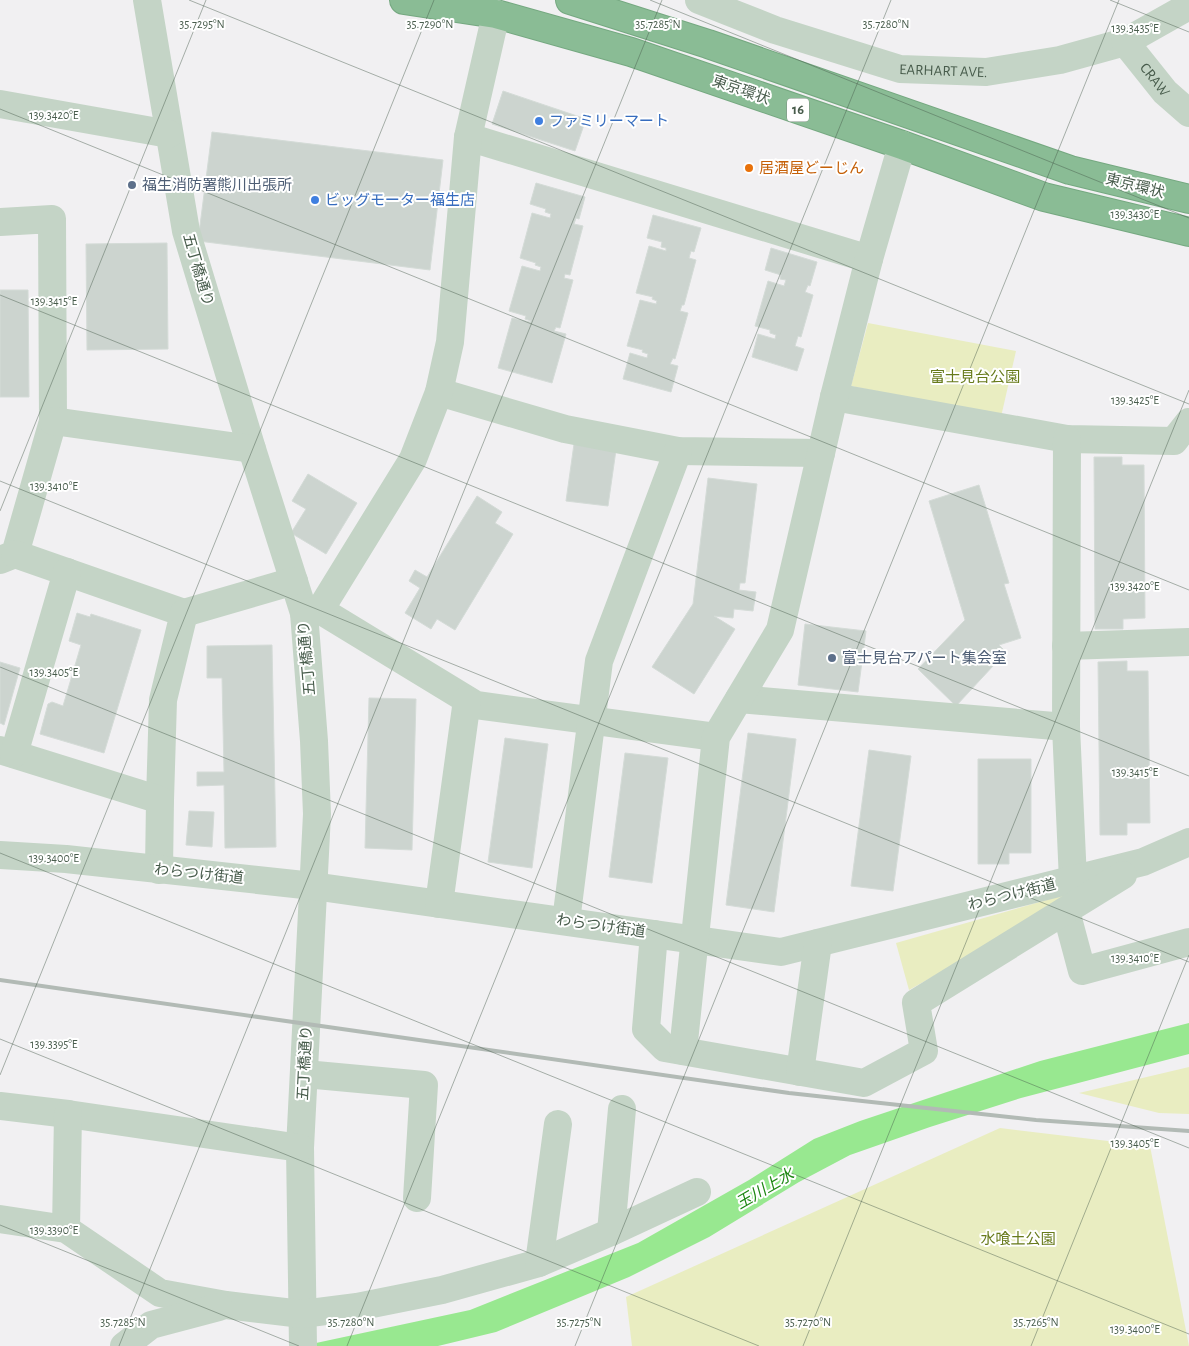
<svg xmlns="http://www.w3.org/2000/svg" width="1189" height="1346" font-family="'Alegreya Sans','Noto Sans JP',sans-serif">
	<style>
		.green { fill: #e9edc1 }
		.water { fill: #98e890 }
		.building { fill: #ccd4cf; stroke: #d4dbd7 }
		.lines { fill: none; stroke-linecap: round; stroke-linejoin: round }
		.highway-casing { stroke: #75a880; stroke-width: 30 }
		.minor { stroke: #c4d4c6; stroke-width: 28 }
		.highway { stroke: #8abc95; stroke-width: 28 }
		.rail { stroke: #b2bab5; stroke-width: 4 }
		.ticks { fill: none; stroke: #485c4c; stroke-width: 1; stroke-opacity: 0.45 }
		.shop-dot { fill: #3f7fe0; stroke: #fff; stroke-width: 2 }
		.food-dot { fill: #e8710a; stroke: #fff; stroke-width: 2 }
		.service-dot { fill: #5c6f8a; stroke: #fff; stroke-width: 2 }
		.labels { text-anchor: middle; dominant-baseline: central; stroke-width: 4; stroke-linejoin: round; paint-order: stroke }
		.shield { fill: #fff; stroke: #7f8d82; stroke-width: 1 }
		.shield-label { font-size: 14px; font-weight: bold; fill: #485c4c }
		.street-label { font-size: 15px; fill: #485c4c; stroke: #fff }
		.shop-label { font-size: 15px; fill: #366cbe; stroke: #fff; text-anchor: start }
		.food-label { font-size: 15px; fill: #c56008; stroke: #fff; text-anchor: start }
		.service-label { font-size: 15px; fill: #4e5e75; stroke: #fff; text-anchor: start }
		.park-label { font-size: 15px; fill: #687b1c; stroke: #fff }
		.water-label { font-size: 16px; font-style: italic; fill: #1e8713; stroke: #fff }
		.ticks-label { font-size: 12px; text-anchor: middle; fill: #485c4c; stroke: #fff; stroke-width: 4; stroke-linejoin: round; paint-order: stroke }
	</style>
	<rect width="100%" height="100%" fill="#f1f0f2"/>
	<g class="green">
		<path d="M868,323L1016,351L1001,417L851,386Z"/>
		<path d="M1092,887L909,990L896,943Z"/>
		<path d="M1189,1067V1114L1159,1113L1079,1093Z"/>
		<path d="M1000,1128L1150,1146L1189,1346H632L626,1297Z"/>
	</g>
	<path class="water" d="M1189,1023V1054L1021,1098L930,1127L850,1155L799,1182L709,1237L629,1277L496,1332L438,1346H302L470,1310L638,1243L749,1180L814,1139L860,1121L1040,1061Z"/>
	<g class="building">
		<path d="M503,91L586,119L575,151L492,124Z"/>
		<path d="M212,132L443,160L430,270L198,241Z"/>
		<path d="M536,183L585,197L579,219L576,218L574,224L583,226L570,275L565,274L564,278L573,280L560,328L556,327L554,331L566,334L552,383L498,368L512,318L530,322L531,321L525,319L526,316L509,311L522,266L540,271L541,267L535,265L536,263L520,258L532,213L550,218L551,214L545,212L546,209L530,204Z"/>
		<path d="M653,215L701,228L694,252L691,251L689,258L696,260L684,305H682L680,311L688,313L675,359L673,358L670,364L678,366L671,392L623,379L630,353L647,358L648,354L642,352L643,350L627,346L640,300L656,304L657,301L652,299L653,297L636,293L649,246L666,251V248L661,247L662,242L647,238Z"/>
		<path d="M167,243L168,349L87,350L86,244Z"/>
		<path d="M771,248L817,262L810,286L808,285L805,292L813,295L801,337L798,336L795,346L804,349L797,371L752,357L758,334L775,339L776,335L770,333V330L755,326L768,281L784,286L786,280L780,279L781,275L765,270Z"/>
		<path d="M0,290H28L29,397H0Z"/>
		<path d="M574,444L616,450L608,506L566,501Z"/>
		<path d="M1094,457H1122V465H1144L1145,618L1123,619V629H1095Z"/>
		<path d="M308,474L357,503L326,554L291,533L306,509L292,501Z"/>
		<path d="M708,478L757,484L745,583H740L739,590L756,592L753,611L734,609L733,618L714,616L735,629L694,694L652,667L693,604Z"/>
		<path d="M979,485L1009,583L1004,584L1021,638L999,645L1006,652L956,706L918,669L965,620L929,501Z"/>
		<path d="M477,496L502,512L495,523L513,534L455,630L437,619L431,629L405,613L420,588L409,581L415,570L427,577Z"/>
		<path d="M77,613L90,617L91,614L141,630L104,753L40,734L48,704L52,702L63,706L81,645L69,641Z"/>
		<path d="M805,624L866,631L858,692L798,685Z"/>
		<path d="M272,645L276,847L225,848L224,785L197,786V772H224L222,678H207V646Z"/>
		<path d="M1127,661V671H1148L1150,823H1127V835H1100L1098,662Z"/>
		<path d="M0,662L20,668L4,725L0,723Z"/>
		<path d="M369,698L416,699L412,850L365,848Z"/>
		<path d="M748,733L796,739L774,912L726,905Z"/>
		<path d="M505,738L548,744L532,868L488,862Z"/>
		<path d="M869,750L911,756L893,891L851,886Z"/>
		<path d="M625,753L668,758L652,883L609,877Z"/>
		<path d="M978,759H1031V853H1009V864H978Z"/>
		<path d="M189,811L214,812L212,847L186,845Z"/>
	</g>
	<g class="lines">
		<defs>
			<g id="highway">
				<path d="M404,0L496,14L631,52L902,145L1044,197L1189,232"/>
				<path d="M570,0L708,44L1070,170L1189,199"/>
			</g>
		</defs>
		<use href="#highway" class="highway-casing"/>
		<g class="minor">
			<path d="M147,0L186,231L252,449L304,613L314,741L317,814L300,1148L303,1346"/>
			<path id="s1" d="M699,0L775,30L900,69L986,72L1060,60L1125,42L1189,6"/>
			<path id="s2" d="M1125,42L1165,92L1189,113"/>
			<path d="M0,104L169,134"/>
			<path d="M468,137L869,259"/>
			<path d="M0,222L52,219L53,421L15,554L0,560"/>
			<path d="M439,392L565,429L678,451L821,453"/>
			<path d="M834,397L1067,439L1174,441L1189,422"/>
			<path d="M53,421L252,449"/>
			<path d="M1067,439L1066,727L1073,880"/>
			<path d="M15,554L184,613L163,700L160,800"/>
			<path d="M320,610L476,705L716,737"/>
			<path d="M184,613L294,581"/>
			<path d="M304,613L320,610L413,459L439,392L450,342L468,137L496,14"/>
			<path d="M1066,646L1189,642"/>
			<path d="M739,699L1066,727"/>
			<path d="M0,750L160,800L159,870"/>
			<path d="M14,754L67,572"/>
			<path d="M0,855L66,859L313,886L781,952L1143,862L1189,842"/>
			<path d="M439,904L467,700"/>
			<path d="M1066,911L1082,971L1189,942"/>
			<path d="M566,921L599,661L678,451"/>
			<path d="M654,934L646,1029L665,1048L864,1083L924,1051L916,1003L1123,875"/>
			<path d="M683,1051L716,737L780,630L834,397L869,259L902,145"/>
			<path d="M800,1072L818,943"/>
			<path d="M305,1074L424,1085L417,1198"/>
			<path d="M0,1106L68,1114L300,1148"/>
			<path d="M0,1219L66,1229L160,1293L226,1305L302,1314L357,1307L442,1290L539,1263L611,1232L697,1192"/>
			<path d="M66,1229L68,1114"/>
			<path d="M611,1232L622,1109"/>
			<path d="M539,1263L558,1124"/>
			<path d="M124,1346L151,1325L219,1307"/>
		</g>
		<use href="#highway" class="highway"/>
		<path class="rail" d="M0,980L789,1093L1036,1120L1189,1131"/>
	</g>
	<path class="ticks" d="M189,0L1189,404M650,0L1189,218M1110,0L1189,32M0,109L1189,590M0,295L1189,776M0,481L1189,962M0,511L206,0M0,667L1189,1148M0,853L1189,1334M0,1039L759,1346M0,1075L434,0M0,1225L299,1346M119,1346L662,0M347,1346L891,0M575,1346L1119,0M803,1346L1189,390M1031,1346L1189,955"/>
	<g class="shop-dot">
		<circle cx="539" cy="121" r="5"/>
		<circle cx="315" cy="200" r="5"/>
	</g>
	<circle class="food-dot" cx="749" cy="168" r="5"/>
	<g class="service-dot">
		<circle cx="132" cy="185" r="5"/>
		<circle cx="832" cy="658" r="5"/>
	</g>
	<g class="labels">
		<rect class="shield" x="787" y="98.5" width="22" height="23" rx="4"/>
		<g class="shield-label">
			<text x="798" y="110">16</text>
		</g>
		<g class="street-label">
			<text stroke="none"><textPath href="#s1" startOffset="256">EARHART AVE.</textPath></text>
			<text stroke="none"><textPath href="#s2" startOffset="48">CRAW</textPath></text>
			<text transform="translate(741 90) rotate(19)">東京環状</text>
			<text transform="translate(1135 186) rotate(14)">東京環状</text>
			<text transform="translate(198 270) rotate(74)">五丁橋通り</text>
			<text transform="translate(307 658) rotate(-95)">五丁橋通り</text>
			<text transform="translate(199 874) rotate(6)">わらつけ街道</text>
			<text transform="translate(1012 895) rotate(-14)">わらつけ街道</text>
			<text transform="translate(601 926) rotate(8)">わらつけ街道</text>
			<text transform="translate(305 1063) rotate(-87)">五丁橋通り</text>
		</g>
		<g class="shop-label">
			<text x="549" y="121">ファミリーマート</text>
			<text x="325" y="200">ビッグモーター福生店</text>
		</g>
		<g class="food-label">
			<text x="759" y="168">居酒屋どーじん</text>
		</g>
		<g class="service-label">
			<text x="142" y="185">福生消防署熊川出張所</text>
			<text x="842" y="658">富士見台アパート集会室</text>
		</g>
		<g class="park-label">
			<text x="975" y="377">富士見台公園</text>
			<text x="1018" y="1239">水喰土公園</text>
		</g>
		<g class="water-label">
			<text transform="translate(765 1189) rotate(-30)">玉川上水</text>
		</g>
	</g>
	<g class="ticks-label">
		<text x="202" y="28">35.7295°N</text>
		<text x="430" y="28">35.7290°N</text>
		<text x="658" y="28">35.7285°N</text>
		<text x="886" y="28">35.7280°N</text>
		<text x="1135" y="32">139.3435°E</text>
		<text x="54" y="119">139.3420°E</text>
		<text x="1135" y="218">139.3430°E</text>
		<text x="54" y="305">139.3415°E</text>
		<text x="1135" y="404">139.3425°E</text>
		<text x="54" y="490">139.3410°E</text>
		<text x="1135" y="590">139.3420°E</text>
		<text x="54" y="676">139.3405°E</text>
		<text x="1135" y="776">139.3415°E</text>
		<text x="54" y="862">139.3400°E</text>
		<text x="1135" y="962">139.3410°E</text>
		<text x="54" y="1048">139.3395°E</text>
		<text x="1135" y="1147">139.3405°E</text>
		<text x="54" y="1234">139.3390°E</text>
		<text x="123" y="1326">35.7285°N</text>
		<text x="351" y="1326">35.7280°N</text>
		<text x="579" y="1326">35.7275°N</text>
		<text x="808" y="1326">35.7270°N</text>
		<text x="1036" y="1326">35.7265°N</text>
		<text x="1135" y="1333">139.3400°E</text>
	</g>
</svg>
